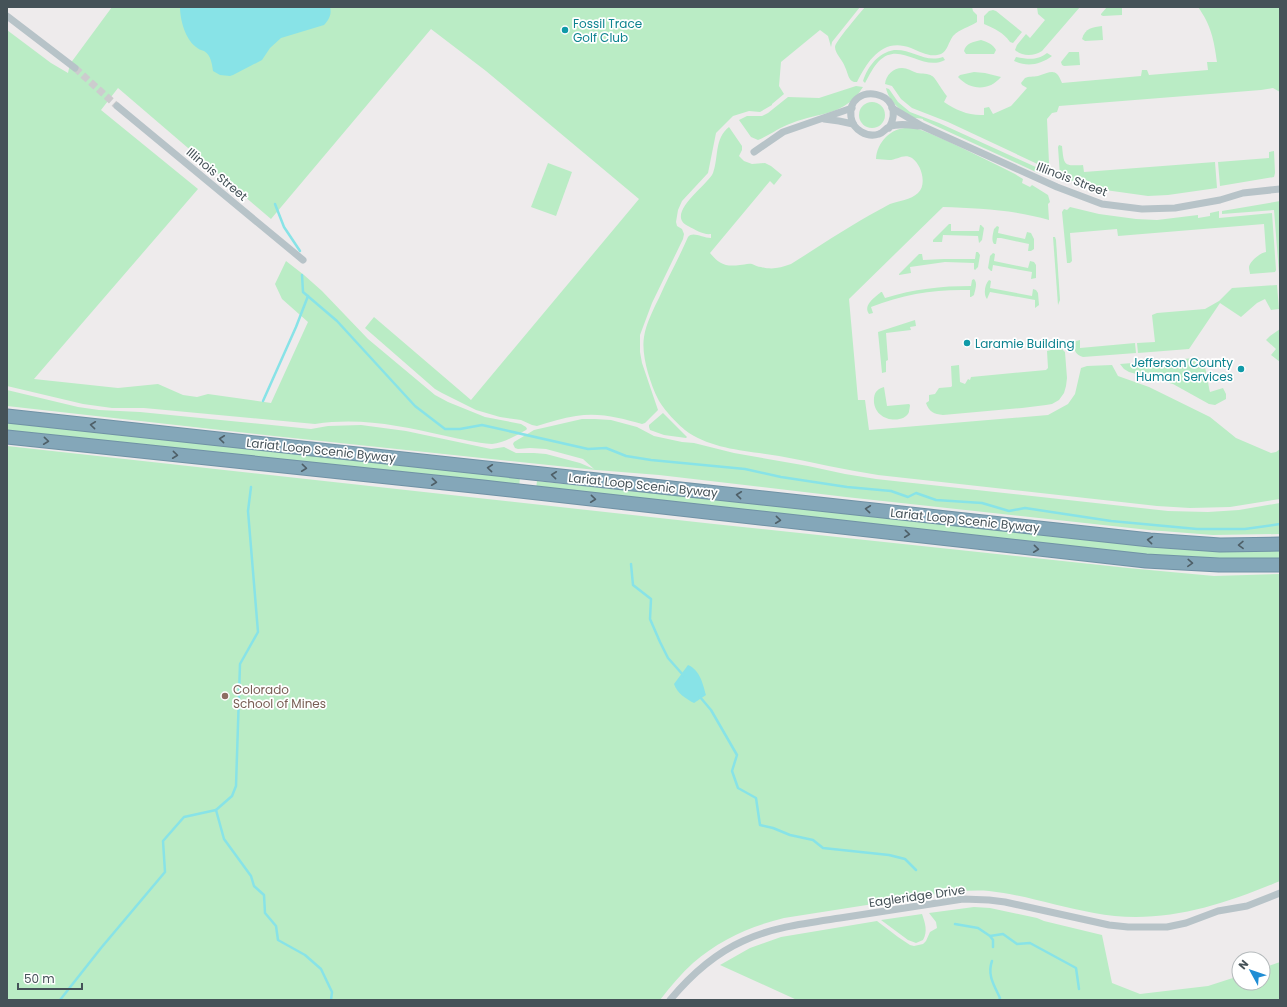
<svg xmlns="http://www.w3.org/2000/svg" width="1287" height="1007" font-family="Poppins,sans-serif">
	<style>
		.green { fill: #baecc5 }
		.water { fill: #88e3e7 }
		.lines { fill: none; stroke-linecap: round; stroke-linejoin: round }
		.stream { stroke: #88e3e7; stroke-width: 2.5 }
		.street-tunnel { stroke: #ccccce; stroke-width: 7; stroke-dasharray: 7 3.5; stroke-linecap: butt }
		.highway-casing { stroke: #7092a5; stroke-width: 15 }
		.street { stroke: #b7c3c8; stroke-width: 7 }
		.highway { stroke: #84a7b9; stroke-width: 13 }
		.oneway { stroke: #4e5f67 }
		.culture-dot { fill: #0f9aa8; stroke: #fff; stroke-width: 1.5 }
		.education-dot { fill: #8d6e63; stroke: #fff; stroke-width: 1.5 }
		.labels { text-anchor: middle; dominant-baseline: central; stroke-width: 3.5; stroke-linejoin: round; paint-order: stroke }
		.culture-label { font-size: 12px; fill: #0d838f; stroke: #fff; text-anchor: start }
		.street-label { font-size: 12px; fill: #455258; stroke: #fff }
		.education-label { font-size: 12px; fill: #785e54; stroke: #fff; text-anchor: start }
	</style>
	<rect width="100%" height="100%" fill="#eeebec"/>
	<g class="green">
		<path d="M112,7H860L832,42L831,47L828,36L820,30L781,62L779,86L784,94L772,104V105L760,112L749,111L733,116L716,133L708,173L682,201L678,210L676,222L677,226L682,229L684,234L683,239L652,303L640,335V352L642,363L658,410L645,423L642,424C621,418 599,412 576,416C563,418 550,422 537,426L532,425L521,420L500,417L476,410L442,393L435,389L365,328L374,317L471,400L639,199L486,71L431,29L271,219L118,88L101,110L198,189L34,379L118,388L158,384L183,395L197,397L208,394L271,403L308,322L282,299L275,284L286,261L304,275L322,291L368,339L435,395L448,402L485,417L521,424L526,427L527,429L526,430C515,436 504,443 492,444C476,443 461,439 446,436C401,426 361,417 315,424L144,408H112L83,404L7,386V30L51,63L68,73L70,64Z"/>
		<path d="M865,7H972L973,11L977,15V22C968,28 961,28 953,36C949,41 947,52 941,54C930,58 921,52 911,48C883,37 868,60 857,82H854C848,80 848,73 845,67C843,60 835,54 835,47C835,42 860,13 865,7Z"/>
		<path d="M1037,7H1080L1042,51C1034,56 1023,57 1015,50L1017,45L1026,34L1030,38L1045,20L1038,14Z"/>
		<path d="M1107,7H1133L1122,8V15L1103,16L1101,15V14Z"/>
		<path d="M1198,7H1280V92L1273,88L1261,90L1059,106L1057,112L1052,113L1047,119L1049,163V170L1046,168L948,122L912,108L901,99L892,86L885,84C886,75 893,68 902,68C907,68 912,71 917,73C922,74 928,73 932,76C935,77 943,92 947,96L944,102C956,110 969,116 984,115V108L989,107L993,114L1011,106L1027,88L1022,85L1021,83L1025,78C1029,76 1033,77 1038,76C1051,72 1056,67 1062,83L1141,76L1142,70H1147L1149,75L1208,70L1207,62H1217C1214,40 1211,25 1198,7Z"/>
		<path d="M993,10L996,11L1022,32L1013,43L1010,42C1003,32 995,29 984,24V16L989,11Z"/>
		<path d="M1102,26L1103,40L1085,41L1082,39C1085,28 1093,27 1102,26Z"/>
		<path d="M981,40C987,42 993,44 996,50L994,54H966L964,51C966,43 973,42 981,40Z"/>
		<path d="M894,50C913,49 924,63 943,57L945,60C922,72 900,40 879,61C873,67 869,76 865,83L863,81C868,66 878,53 894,50Z"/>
		<path d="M1069,52H1079L1080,65L1064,66L1062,65L1061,62Z"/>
		<path d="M1047,53L1052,56C1040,65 1027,67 1014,61L1016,57C1028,59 1037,61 1047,53Z"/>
		<path d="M974,72L985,73L1001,77C989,91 971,91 958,77L960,75Z"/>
		<path d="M856,86L863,87C845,116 820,112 792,123C780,127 770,135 758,140L751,137L739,120L747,116H762L768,113L788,97L819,98Z"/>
		<path d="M886,88L889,89L898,102L910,112L939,123L1038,168L1043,171V174L1036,172L923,120V119C919,118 917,118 914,118C903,114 888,100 886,88Z"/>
		<circle cx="872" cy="115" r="13"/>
		<path d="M729,127L742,146V150L739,156L744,161L752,164L765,163L771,166L782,175L774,185L770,181L710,253C719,264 725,267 740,265C743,265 748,263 752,264C755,265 758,267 761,267C772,270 780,268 791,264C820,246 849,226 879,210C883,208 886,206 890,204C898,201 911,200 918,193C927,185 922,165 912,158C904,153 897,160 889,160C885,160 880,159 876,159C877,141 893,126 911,128C922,129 933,135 943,139C967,150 991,162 1015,174L1023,179L1022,183L1030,187L1032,185L1048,195L1050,202L1048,204L1049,220C1015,210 978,208 943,207L849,299L858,400H865L869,430L1048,415L1068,404L1075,394L1081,368L1087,366L1112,365L1118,376L1149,387L1210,417L1236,438L1271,453L1276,452L1280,449V499L1230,507L1190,508L1157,506L878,475C845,470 812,462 779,456C750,451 715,450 689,433C679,426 663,409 658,399C650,383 641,355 644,337C646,324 653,310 659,298C668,277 679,258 688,237C693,231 702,238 711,238V234C703,235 696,230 688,226C664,214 708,185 713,173C719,157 714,139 729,127Z"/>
		<path d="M1059,145L1062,146C1064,166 1064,166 1083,165L1084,172L1215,162L1217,188L1168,195L1148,196L1098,189L1072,181L1063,176H1060L1058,147Z"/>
		<path d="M1274,151L1275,173L1274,177L1220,186L1218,162L1269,158V152Z"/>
		<path d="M548,163L572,172L556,216L531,207Z"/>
		<path d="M1280,201V273H1279L1274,210L1222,214V211Z"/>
		<path d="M1070,207L1099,214L1136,219L1157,220L1198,215V218L1210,216V213L1219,211V218L1272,213L1276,270L1275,272L1250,274C1250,272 1249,270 1249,267C1250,261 1260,253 1266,252L1264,224L1118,236L1117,229L1070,233L1072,261L1070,263H1067L1062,212L1064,209L1067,210Z"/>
		<path d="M949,224H951V231H979L980,225H981L984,228L982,240L979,243L978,236L943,235L942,242H933V240Z"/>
		<path d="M997,226L999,227L998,233L1025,239L1027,232L1031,233L1034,239V249L1031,251H1028L1029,244L1001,238H997L996,244H994C991,240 993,234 994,229Z"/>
		<path d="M1053,237H1055L1056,240L1060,300L1058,305Z"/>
		<path d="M976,252H978L980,255L978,267L975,270L974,269V263L945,262L910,267L911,273L899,275V274L919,254H922L923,260L944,259H975Z"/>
		<path d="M993,253L995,254L994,261L1028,268L1030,261L1034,262L1036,265V278L1031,279L1032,272L993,265L992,271H991L988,268L990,256Z"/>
		<path d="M974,279C978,283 975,290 974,295L971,297H970V290C936,289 903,294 871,307L873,313L869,314C863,305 874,298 881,292H882L885,298C914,289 941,286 971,286L972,280Z"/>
		<path d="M989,280L991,281L990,288L1032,296L1033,289L1036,290L1038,293L1039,305L1035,308V300L990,292L987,299C983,294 985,284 989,280Z"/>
		<path d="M1277,285L1279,309L1271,310L1265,299L1257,303L1241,317L1220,303L1189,349L1138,353L1137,343L1155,342L1152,315L1157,313L1205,309L1219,301L1232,288Z"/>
		<path d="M915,320L916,326L910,327L911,330L886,333L888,360L886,361V372L882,373L878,332Z"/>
		<path d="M1280,329V362L1271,355L1276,349L1266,340L1270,336Z"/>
		<path d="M1080,340V348L1135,343L1136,353L1083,357C1075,355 1074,349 1073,342Z"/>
		<path d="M1055,349H1062L1065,352L1067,378L1066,386L1064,393L1059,400L1052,404L1046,405L1022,408L943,415C934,414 929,412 926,403L929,401V395L935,394L939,388L951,387L952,386L951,366L959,365L960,382L965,384L968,379L970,380L971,377L1046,370L1048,368L1047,351Z"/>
		<path d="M1195,358C1208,361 1207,380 1210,392L1223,388L1226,394V399L1215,405L1209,404L1173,384L1129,372L1124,369L1120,364Z"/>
		<path d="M884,387L887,406L909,404L910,405C910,407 909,411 909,412C904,425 872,422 874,398C875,391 878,389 884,387Z"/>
		<path d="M7,390L78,407L99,410L140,412L311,429L328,426L361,425L406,431L491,449L504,447L516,453H534L546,454L580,463L594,469L583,459L546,449L530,448L518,449L515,448L513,444L514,442L534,430L582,419H595L611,420L637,427L654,436L682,442L694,443L734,453L808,466L845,474L876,479L1168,511L1208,512L1239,510L1280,503V534L1213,535L1149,530L846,497L659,475L596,470L274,436L7,406Z"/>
		<path d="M663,413L687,437L686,438L664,435L650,430L649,427V425Z"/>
		<path d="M7,420L520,477L519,488L7,432Z"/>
		<path d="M7,446L714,524L1128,568L1214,576L1280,574V881C1221,906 1158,926 1094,913C1059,907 1025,895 989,891C978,890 967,891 956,891L784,918C751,926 719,940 693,963C681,974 670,987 660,1000H7Z"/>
		<path d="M537,481L639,492L675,493L1280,548V560L1182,558L536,489Z"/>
		<path d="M974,907L990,908L1037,918L1044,921L1102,935L1112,983L1140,994L1208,986L1239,976V983H1263V968L1280,962V1000H797L720,965L750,948L781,937L877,921L898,937L910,945L914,946L923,944L926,941L930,932L937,928L936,922L929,913Z"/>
		<path d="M922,914C925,923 928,931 923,940L916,943L908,940L881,920Z"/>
	</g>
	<g class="water">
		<path d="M180,7H330C332,14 329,20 324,25L281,38L270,48L262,60L233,75L230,76L220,75L213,71C212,64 211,55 204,51C201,50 198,49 196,47C185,39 180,19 180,7Z"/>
		<path d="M688,665C700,670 703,684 706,695L694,703C686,699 677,693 674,684Z"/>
	</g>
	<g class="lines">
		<g class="stream">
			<path d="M275,204L284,227L300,251"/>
			<path d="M302,275L303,292L337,321L415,406L445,429H460L482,425L588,449L606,448L626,456L651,460L745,469L781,477L847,487L891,491L908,497L916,493L936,500L982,503L1009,511L1025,508L1111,521L1197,529H1245L1280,524"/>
			<path d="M263,401L296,327L308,296"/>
			<path d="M251,487L248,511L258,632L240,664L236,786L232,796L216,810L224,839L251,876L254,886L264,895L265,913L276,926L278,940L305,955L321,969L332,992L331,1000"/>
			<path d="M631,564L633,585L651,599L650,619L660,642L668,658L684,676"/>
			<path d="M700,697L711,710L737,755L732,771L738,788L756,798L760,825L773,828L790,835L813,840L823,848L889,855L905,859L916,870"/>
			<path d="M955,924L978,928L990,936L1003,934L1017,944L1030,943L1076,968L1079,989"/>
			<path d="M990,936L993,940V947"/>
			<path d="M992,961C987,975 994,985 1000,998L999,1000"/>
			<path d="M60,1000L101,948L165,872L163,841L184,817L216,810"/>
		</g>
		<path class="street-tunnel" d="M75,68L117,106"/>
		<defs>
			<g id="highway">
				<path d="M7,416L1150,540L1220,545L1280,544"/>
				<path d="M7,437L483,487L1146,561L1219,565H1280"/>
			</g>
		</defs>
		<use href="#highway" class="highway-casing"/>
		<g class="street">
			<path d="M7,16L75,68"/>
			<path d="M117,106L303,260"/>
			<path d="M892,108L922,126L1057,187L1102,204L1142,209L1175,208L1220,200L1243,193L1280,189"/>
			<path d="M824,119L839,121L853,124"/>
			<path d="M889,128C910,89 846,81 851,117C853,130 867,138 879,134C883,133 885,129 889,127C898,123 910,125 919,126"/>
			<path d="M754,152L783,132L852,108"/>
			<path d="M670,1000C690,976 714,954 743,941C773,927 807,923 840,918C881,912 922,905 963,899L989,900L1005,902L1109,925L1128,927H1167L1186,923L1218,911L1247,906L1280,893"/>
		</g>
		<use href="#highway" class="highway"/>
	</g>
	<defs><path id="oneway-chevron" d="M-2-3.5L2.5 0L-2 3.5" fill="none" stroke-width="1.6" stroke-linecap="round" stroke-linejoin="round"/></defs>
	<g class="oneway">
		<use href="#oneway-chevron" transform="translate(93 425) rotate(-174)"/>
		<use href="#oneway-chevron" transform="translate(222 439) rotate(-174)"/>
		<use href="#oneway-chevron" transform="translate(46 441) rotate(6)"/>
		<use href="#oneway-chevron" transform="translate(175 455) rotate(6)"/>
		<use href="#oneway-chevron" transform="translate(304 468) rotate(6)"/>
		<use href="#oneway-chevron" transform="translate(490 468) rotate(-174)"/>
		<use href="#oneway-chevron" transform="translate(554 475) rotate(-174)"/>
		<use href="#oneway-chevron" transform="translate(434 482) rotate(6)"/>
		<use href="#oneway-chevron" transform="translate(739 495) rotate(-174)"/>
		<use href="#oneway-chevron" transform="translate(593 499) rotate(6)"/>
		<use href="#oneway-chevron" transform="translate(868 509) rotate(-174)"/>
		<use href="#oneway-chevron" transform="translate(778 520) rotate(6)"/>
		<use href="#oneway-chevron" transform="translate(907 534) rotate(6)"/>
		<use href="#oneway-chevron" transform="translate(1150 540) rotate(-174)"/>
		<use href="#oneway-chevron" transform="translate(1241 545) rotate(179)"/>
		<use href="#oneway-chevron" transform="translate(1036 549) rotate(6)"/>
		<use href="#oneway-chevron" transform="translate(1190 563) rotate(3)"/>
	</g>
	<g class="culture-dot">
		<circle cx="565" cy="30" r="4"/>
		<circle cx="967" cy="343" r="4"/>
		<circle cx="1241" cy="369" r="4"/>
	</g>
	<circle class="education-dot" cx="225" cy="696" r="4"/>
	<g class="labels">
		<g class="culture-label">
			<text x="573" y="23">Fossil Trace<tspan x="573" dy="14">Golf Club</tspan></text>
			<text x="975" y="343">Laramie Building</text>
			<text x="1233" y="362" text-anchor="end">Jefferson County<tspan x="1233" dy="14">Human Services</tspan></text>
		</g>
		<g class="street-label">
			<text transform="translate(217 174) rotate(40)">Illinois Street</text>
			<text transform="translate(1072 179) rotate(21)">Illinois Street</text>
			<text transform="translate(321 450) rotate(6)">Lariat Loop Scenic Byway</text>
			<text transform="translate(643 485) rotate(6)">Lariat Loop Scenic Byway</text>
			<text transform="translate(965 520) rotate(6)">Lariat Loop Scenic Byway</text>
			<text transform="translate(917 896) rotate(-8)">Eagleridge Drive</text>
		</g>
		<g class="education-label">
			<text x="233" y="689">Colorado<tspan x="233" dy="14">School of Mines</tspan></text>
		</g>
	</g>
	<rect width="1287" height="1007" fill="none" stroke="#455258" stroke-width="16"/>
	<g transform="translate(1251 971) rotate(310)"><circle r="19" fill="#ffffff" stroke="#b5babc"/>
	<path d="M0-3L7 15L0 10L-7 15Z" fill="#208dd4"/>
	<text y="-6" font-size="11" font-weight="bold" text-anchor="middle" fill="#455258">N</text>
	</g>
	<path d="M18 983v6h64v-6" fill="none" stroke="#455258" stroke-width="2"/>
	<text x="24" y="983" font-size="12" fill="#455258" stroke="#ffffff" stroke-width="3" paint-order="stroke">50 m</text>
</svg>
